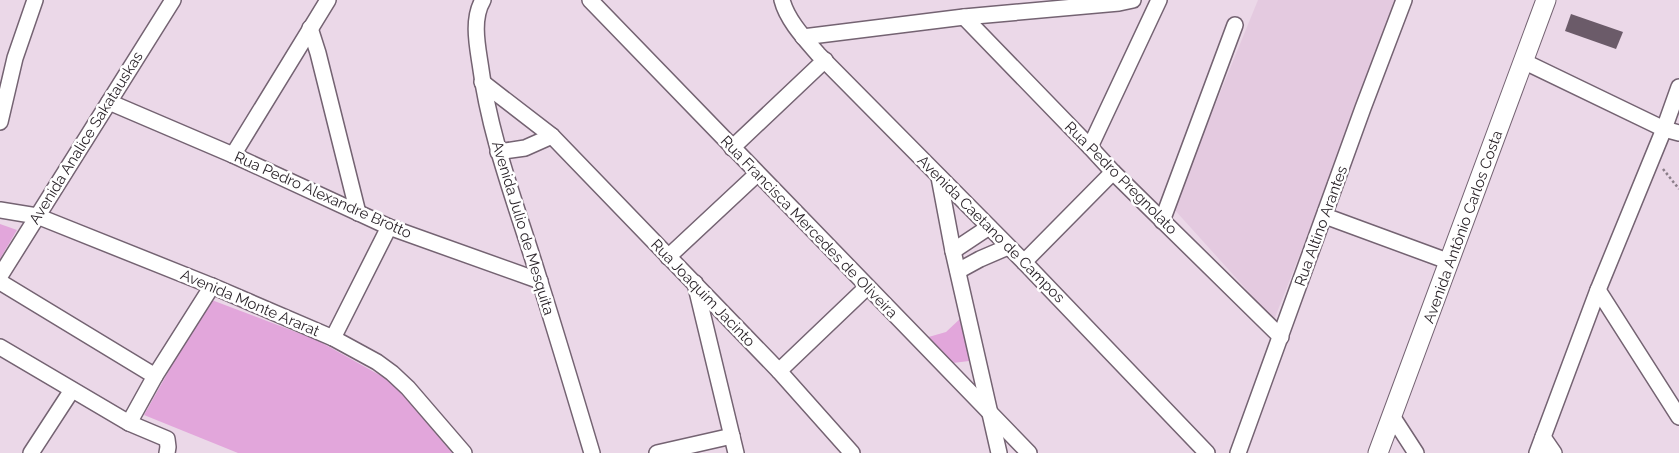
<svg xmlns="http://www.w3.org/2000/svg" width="1679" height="453" font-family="Raleway,sans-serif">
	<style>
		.built { fill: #e4cae0 }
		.green { fill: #e2a6db }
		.building { fill: #6b5b69 }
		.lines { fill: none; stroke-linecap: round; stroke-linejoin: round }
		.minor-casing { stroke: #746372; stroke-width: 18 }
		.major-casing { stroke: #746372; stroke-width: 21 }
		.path { stroke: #8b7e89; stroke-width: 2.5; stroke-dasharray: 2.5 2.5; stroke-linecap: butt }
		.minor { stroke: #fff; stroke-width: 15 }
		.major { stroke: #fff; stroke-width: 19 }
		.labels { text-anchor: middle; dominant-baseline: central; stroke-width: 5; stroke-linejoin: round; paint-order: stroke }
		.street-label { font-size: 15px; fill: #261f25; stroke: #fff }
	</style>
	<rect width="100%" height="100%" fill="#ebd8e8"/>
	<path class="built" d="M1258,0H1400L1274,320L1173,208Z"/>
	<g class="green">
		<path d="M0,224L17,230L0,259Z"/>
		<path d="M209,299L317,340L392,382L452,453H238L144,415Z"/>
		<path d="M962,317L969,361L953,363L925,338L946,332Z"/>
	</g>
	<path class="building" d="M1571,14L1623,32L1616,49L1565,31Z"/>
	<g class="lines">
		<defs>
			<g id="minor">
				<path d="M483,0C472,18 477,44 480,63C490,140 518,209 540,282C558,339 575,396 592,453"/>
				<path d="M590,0L1029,453"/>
				<path d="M782,0C787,20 805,39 818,54L1024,262L1207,453"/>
				<path d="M964,17L1090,147L1113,172L1281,337"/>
				<path d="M310,28L318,53L358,213"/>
				<path d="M803,37L964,17L1119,3L1133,0"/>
				<path d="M1523,61L1664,129L1679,133"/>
				<path d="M482,82L552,136L779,371L852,453"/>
				<path d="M109,102L233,155L389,227L540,281"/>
				<path d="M0,122L15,58L35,0"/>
				<path d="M1090,147L1159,0"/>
				<path d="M732,148L825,60"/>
				<path d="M498,152L525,148L552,136"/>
				<path d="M233,155L328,0"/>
				<path d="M939,177L953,251L999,453"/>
				<path d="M0,210L37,216L212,286L333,338L377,362L392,373L408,388L464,453"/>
				<path d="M1325,216L1450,262"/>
				<path d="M1162,221L1235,25"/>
				<path d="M953,251L989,227"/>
				<path d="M668,257L757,174"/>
				<path d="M1024,262L1113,172"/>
				<path d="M958,271L980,259L1008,247"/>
				<path d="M0,276L173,0"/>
				<path d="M0,282L155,376"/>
				<path d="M695,283L736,453"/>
				<path d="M1598,290L1679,417"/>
				<path d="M333,338L389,227"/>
				<path d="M0,347L129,423L167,439L168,447L167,453"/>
				<path d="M779,371L867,287"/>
				<path d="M1392,416L1416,453"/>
				<path d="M129,423L155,376L212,286"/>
				<path d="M1543,437L1554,453"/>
				<path d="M31,453L72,390"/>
				<path d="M657,453L732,436"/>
				<path d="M1238,453L1363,108L1404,0"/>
				<path d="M1537,453L1598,290L1664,129L1679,87"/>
			</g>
			<path id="major" d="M1378,453L1546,0"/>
		</defs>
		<use href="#minor" class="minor-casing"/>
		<use href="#major" class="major-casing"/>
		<path class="path" d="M1663,169L1679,189"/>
		<use href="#minor" class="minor"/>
		<use href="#major" class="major"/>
	</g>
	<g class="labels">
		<g class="street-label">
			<text transform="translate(86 138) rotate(-58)">Avenida Analice Sakatauskas</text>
			<text transform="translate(1121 178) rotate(45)">Rua Pedro Pregnolato</text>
			<text transform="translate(323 195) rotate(24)">Rua Pedro Alexandre Brotto</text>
			<text transform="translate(1321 226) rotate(-70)">Rua Altino Arantes</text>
			<text transform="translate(809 227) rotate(46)">Rua Francisca Mercedes de Oliveira</text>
			<text transform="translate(1463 227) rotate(-70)">Avenida Antônio Carlos Costa</text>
			<text transform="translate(523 228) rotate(73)">Avenida Julio de Mesquita</text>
			<text transform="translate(991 229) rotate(45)">Avenida Caetano de Campos</text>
			<text transform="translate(703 293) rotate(46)">Rua Joaquim Jacinto</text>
			<text transform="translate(250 303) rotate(23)">Avenida Monte Ararat</text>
		</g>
	</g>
</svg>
